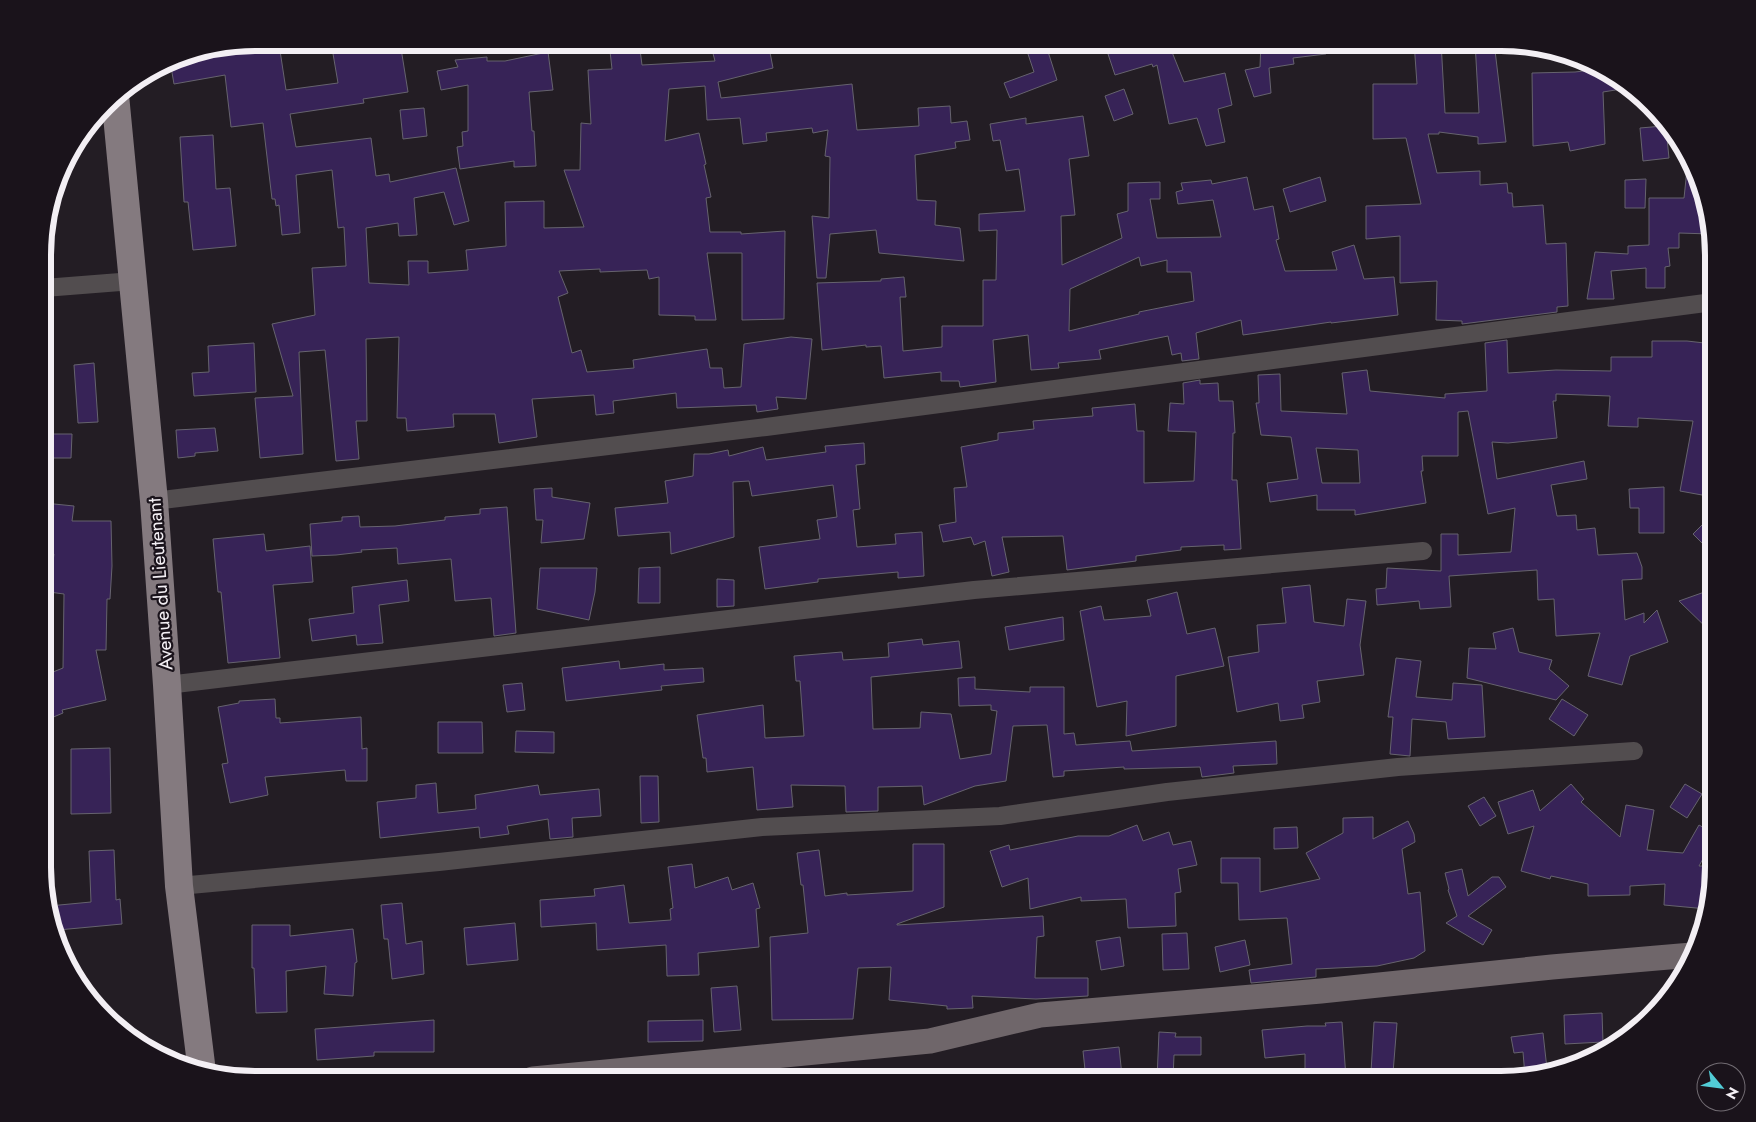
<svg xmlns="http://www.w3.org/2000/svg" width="1756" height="1122" font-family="Jost,sans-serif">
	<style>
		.building { fill: #372357; stroke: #66636e; fill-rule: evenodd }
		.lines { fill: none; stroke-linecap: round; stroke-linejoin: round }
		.street { stroke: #524d4f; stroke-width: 18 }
		.secondary { stroke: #6f666a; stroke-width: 25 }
		.primary { stroke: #847a7f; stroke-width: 28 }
		.labels { text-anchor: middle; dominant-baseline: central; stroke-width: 4.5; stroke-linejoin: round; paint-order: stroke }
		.street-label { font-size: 19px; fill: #f3eff4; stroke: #1a131b }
		.rim { fill: none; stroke: #f3eff4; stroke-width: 6 }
	</style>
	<rect width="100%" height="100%" fill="#231d24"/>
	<g class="building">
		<path d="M331,42H400L408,92L363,99L364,103L290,114L296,147L371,138L376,176L389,174L390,182L456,168L469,221L454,225L444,192L414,198L417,235L399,236L398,223L366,228L369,283L409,285L408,261H428V273L468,270L466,250L506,246L505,202L544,201V228L584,227L564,170H580L581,123L591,124L588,70L612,69L609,42H639L642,65L715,61L710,42H768L773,68L718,82L721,98L852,84L857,130L919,126L918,108L950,106L951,123L967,121L970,140L955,142L956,148L915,155L917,200L936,201L935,225L960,228L964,261L879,253L876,230L830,234L826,278H817L812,216L829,218L830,157L825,156L828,130L813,133L812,128L766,133L767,141L743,144L740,118L707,120L705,86L669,89L665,141L699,133L706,164L704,165L711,197L706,198L710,232H741V234L785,231L784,319L742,320V253H707L716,320H695V316L659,315V277L649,279L647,270L600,272V269L559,271L568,293L558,297L572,353L581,350L587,372L634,368L633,360L707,349L710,368H722L724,388L741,387L744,344L791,337L812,339L806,399L776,397L778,409L757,412L756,405L677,408L676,393L613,401L614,413L596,415L594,395L532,399L537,437L499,443L495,414H453L454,427L407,431L406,418H397L399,337L366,339L367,421H356L359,459L336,461L325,350L299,352L303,454L260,458L255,398L293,396L272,324L315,315L312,268L346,266L344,227L338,228L332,170L296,175L300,233L282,235L279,205L276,206L275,199H272L263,123L231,127L225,75L174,84L170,61L174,59L249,44L250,48L279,44L286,90L338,83Z"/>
		<path d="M1024,42H1045L1057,80L1010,98L1004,83L1034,72Z"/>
		<path d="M1124,42H1168L1184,82L1225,73L1232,105L1218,109L1225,142L1206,146L1197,118L1169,124L1157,65L1153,67L1152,64L1115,75L1108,54L1126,49Z"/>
		<path d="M1261,42H1325L1326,54L1293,58L1294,64L1269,68L1271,93L1254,97L1245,70L1260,67Z"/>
		<path d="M1414,42H1441L1445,113H1479L1475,42H1494L1506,142L1478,144V137L1439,132V134H1428L1437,173L1480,171V185L1507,183L1508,193H1512L1513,207L1543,205L1546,244L1566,243L1568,306L1557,307V312L1462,324V321L1436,320L1437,281L1400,283V236L1366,239V206L1421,204L1406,138L1373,139V84H1417Z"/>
		<path d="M548,52L553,90L529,92L532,131H534L536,166L514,167V161L460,169L457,147L463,146L462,132L468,131V85L441,90L437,71L458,67L455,60L487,57V61H505Z"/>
		<path d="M1600,69L1619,78L1628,88L1603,92L1605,144L1570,151L1568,142L1533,146L1532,73L1575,72Z"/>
		<path d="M1124,89L1133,114L1114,121L1105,96Z"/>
		<path d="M424,108L427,136L403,139L400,110Z"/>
		<path d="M1083,116L1089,156L1069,159L1075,215L1061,216L1062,265L1122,238L1117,214L1128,211V183L1160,182V199H1150L1157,238L1221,237L1213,200L1178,204L1176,192L1183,190L1181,183L1211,180L1212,184L1247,177L1254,210L1273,206L1279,239L1276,240L1285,271L1337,270L1332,252L1354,245L1364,279L1394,277L1398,315L1331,323V322L1243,335L1241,320L1196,333L1199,359L1182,361L1181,353L1172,355L1168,336L1099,350L1101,359L1058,363L1059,368L1031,370L1028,335L993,340L996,382L960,387L959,381H941V372L884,378L881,346L866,347V345L822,350L817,283L881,281V279L904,277L906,297H900L903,351L942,347V326H983V280H996L997,230L979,231V214L1025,211L1019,169L1006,171L1000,140L993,141L990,124L1026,118V124ZM1139,257L1141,266L1167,260V272H1191L1194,301L1139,312V314L1069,331L1070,289Z"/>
		<path d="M1663,126L1666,128L1669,158L1643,161L1640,128Z"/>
		<path d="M213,135L216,189L230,188L236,246L193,250L188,202H184L180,137Z"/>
		<path d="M1688,160L1711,234L1679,233V248H1668L1670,266L1665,267V288H1646V268L1611,271L1614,299H1587L1595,252L1628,254V246L1649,245V198H1684Z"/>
		<path d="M1320,177L1326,201L1290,212L1283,189Z"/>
		<path d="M1646,179L1645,208H1625V180Z"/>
		<path d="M1507,340L1508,373L1556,370L1611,371V357H1652V341H1687L1713,344V385L1708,452L1713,453V497L1680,491L1693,421L1638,418V427L1608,426L1610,396L1556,394V401H1553L1557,438L1508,443L1492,442L1497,479L1584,461L1587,479L1551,485L1557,516L1576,515L1577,530L1595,528L1598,555L1637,553L1642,567V579L1622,580L1625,620L1644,613V623L1657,610L1668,642L1630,656L1622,685L1588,676L1600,633L1556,636L1554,599L1538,600L1537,570L1449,576L1451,607L1420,609L1419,601L1377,605L1376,589L1386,588L1387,568L1441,571V534H1458V555L1511,552L1515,508L1488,514L1468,411L1458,412V456H1422L1423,471H1421L1426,503L1355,515V510H1317V495L1270,502L1267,483L1298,479L1291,437L1261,435L1256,403H1259L1258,375L1280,374L1281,411L1347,414L1342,373L1367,370L1370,391L1445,398V394L1487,391L1485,343ZM1316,448L1358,450L1360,483H1322Z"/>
		<path d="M254,343L256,392L194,396L192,373L209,372L208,346Z"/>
		<path d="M94,363L98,422L78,423L74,365Z"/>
		<path d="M1200,380V384L1218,383L1219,401H1233L1235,433H1233L1232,480H1237L1241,549L1224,550V545L1181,547V550L1136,556V561L1067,570L1063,536L1002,537L1009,572L992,576L985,541L974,545L971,537L943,542L939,525L956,522L954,488L967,487L961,447L998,440V433L1034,429L1033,421L1093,416L1092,408L1135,404L1137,431H1144V483L1194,481L1196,432L1168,431L1170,403L1184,404L1183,383Z"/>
		<path d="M215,428L218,451L195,453V456L178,458L176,430Z"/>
		<path d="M50,434H72L71,458H50Z"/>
		<path d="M864,443L865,464L856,465L860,509L853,510L857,547L896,544L895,534L922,532L924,576L898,578V572L818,579V582L765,589L759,547L820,539L817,520L837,517L833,485L752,496L749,481L733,482L734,537L671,554L670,532L618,536L615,508L668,503L665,481L693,476L694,454H709L728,450L729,456L763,447L766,460L826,452L825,446Z"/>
		<path d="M1664,487V533H1639V508H1630L1629,489Z"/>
		<path d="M552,488V497L590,503L584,539L541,543L543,520H536L534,489Z"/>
		<path d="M44,503L74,506L72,521H111L112,566L110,599H107L106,650H96L106,700L62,710L63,713L44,721V669H46L48,674L63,668L64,594L49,592L54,554L44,552Z"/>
		<path d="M507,507L516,633L494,636L491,598L455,601L451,559L398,564L397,548L361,550L362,552L336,555L312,556L310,524L342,521V517L359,516L360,527L395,526L445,520V517L480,514V509Z"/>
		<path d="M1713,514V554L1693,534Z"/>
		<path d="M264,534L266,551L310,546L313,582L273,585L280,658L228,663L221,592H218L213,539Z"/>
		<path d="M660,567V603H638L639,568Z"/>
		<path d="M540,568H597L595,592L589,620L537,609Z"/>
		<path d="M717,579L734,580V606L717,607Z"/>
		<path d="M407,580L409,601L379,605L383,643L357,645L356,635L312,641L309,619L354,613L352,587Z"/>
		<path d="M1310,585L1314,622L1344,626L1347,599L1366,601L1360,645L1364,675L1317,681L1320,702L1302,705L1304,718L1280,721L1278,703L1237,712L1228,657L1259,652L1257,625L1286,623L1282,588Z"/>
		<path d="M1713,589V634L1679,601Z"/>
		<path d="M1177,592L1187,634L1215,628L1224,666L1176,676V726L1126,736L1127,701L1097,707L1080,611L1101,606L1104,620L1151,616L1147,600Z"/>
		<path d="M1063,617L1064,640L1009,650L1005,627Z"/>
		<path d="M1513,628L1519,652L1552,660L1549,669L1569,686L1556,700L1467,678L1469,648L1496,649L1493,633Z"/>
		<path d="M922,639L923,645L959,641L962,668L871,677L873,729L920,728L921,712L951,714L960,759L991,754L997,711L991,710V705L959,706L958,678L975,677V689L1030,692V687H1064V734L1074,733L1076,745L1130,741L1132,751L1276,741L1277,764L1233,766L1234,773L1202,777L1200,767L1124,769V767L1064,771V776L1053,777L1047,725L1013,726L1006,781L975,786L924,805L922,786L878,787V811L846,812L845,786L791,785L793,807L757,810L753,767L707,772L706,758H703L697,715L763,705L765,738L804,736L800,681H796L794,656L842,652L843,660L889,657L888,643Z"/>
		<path d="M1396,658L1421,661L1416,697L1452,700L1453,683L1482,685L1485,737L1448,739L1446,722L1412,719L1410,756L1390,754L1393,717H1388Z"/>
		<path d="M619,661L620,669L664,664V670L703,668L704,682L661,686L662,690L566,701L562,668Z"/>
		<path d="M522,683L525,710L507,712L503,685Z"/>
		<path d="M275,699L276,718H280V723L361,717L362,749L367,748V781H346L345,770L265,777L268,795L230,803L222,764L228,763L218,707L239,703V701Z"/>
		<path d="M1562,699L1588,715L1574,736L1549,719Z"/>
		<path d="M438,722H482L483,753H438Z"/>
		<path d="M516,731L554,732V753L515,752Z"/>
		<path d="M110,748L111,813L71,814V749Z"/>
		<path d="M640,776H658L659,822L641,823Z"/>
		<path d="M436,783L438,813L476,809L475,795L538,785L540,795L599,789L601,816L572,818L573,837L550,839L548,819L507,826L509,834L480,838L479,827L380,838L377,802L416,798V785Z"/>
		<path d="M1571,784L1584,799L1581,802L1620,837L1626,805L1654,810L1647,850L1683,853L1699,825L1713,833V841L1699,866H1713V880L1707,909L1664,905L1665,884L1630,886V895L1588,896V884L1551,876L1550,879L1521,871L1534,826L1508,834L1498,802L1533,790L1540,811Z"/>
		<path d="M1685,784L1702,794L1687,818L1670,807Z"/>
		<path d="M1484,797L1496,816L1480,826L1468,806Z"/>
		<path d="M1373,817V839L1408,821L1414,834L1415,842L1402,849L1408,894L1420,892L1425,951L1414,958L1377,966L1316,969V977L1251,983L1249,970L1292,964L1287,918L1239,920L1238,883H1221V858H1260V892L1320,879L1306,853L1343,833V818Z"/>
		<path d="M1137,825L1143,841L1169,832L1173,845L1191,841L1197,865L1178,869L1181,892L1175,893L1176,926L1128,928L1126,899L1081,901V897L1030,909L1028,878L1002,887L990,851L1009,845L1010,850L1078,836H1109Z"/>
		<path d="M1297,827L1298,848L1274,849V828Z"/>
		<path d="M913,844H944V907L897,924V925L1043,916L1044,936L1037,937L1035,978H1088V996L1036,999L972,996L973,1008L947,1009V1006L889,1000L891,967L858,968L853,1019L772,1020L770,937L808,933L803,885H801L797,853L819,850L825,896L847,893V895L913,891Z"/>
		<path d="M114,850L116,900L120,899L122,924L58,930L49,906L91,902L89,851Z"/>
		<path d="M692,864L695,888L728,877L732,890L753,883L760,908L756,909L759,947L698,953L699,975L667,976L666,945L597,950L596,923L541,927L540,900L595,896L594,889L624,885L629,923L671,920L670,909L673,908L668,867Z"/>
		<path d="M1462,869L1468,896L1492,877H1499L1506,887L1468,916L1492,930L1483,945L1446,923L1457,916L1448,890L1449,889L1445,873Z"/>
		<path d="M402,903L406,944L422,941L424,974L392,979L388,939H384L381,905Z"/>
		<path d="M515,923L518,960L467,965L464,928Z"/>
		<path d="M252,925H290V936L353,929L357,962L355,963L353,996L324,994L326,966L286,971L287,1012L256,1013L254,968H252Z"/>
		<path d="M1187,933L1189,969L1163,970L1162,934Z"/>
		<path d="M1120,937L1124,966L1101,970L1096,941Z"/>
		<path d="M1245,940L1250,965L1220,972L1215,947Z"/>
		<path d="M737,986L741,1030L714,1032L711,988Z"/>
		<path d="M1602,1013L1603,1042L1565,1044L1564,1015Z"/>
		<path d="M434,1020V1052H374V1056L317,1060L315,1029Z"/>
		<path d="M703,1020V1041L648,1042V1021Z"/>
		<path d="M1342,1022L1346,1078L1328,1079V1075L1305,1074V1054L1265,1058L1262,1030L1307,1026H1326L1325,1023Z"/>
		<path d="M1374,1022L1397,1023L1393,1073L1371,1072Z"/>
		<path d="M1159,1032L1176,1033L1175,1037H1201V1055H1174L1173,1079H1157Z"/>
		<path d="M1543,1033L1547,1069L1525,1076L1523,1052L1514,1053L1511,1037Z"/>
		<path d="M1119,1047L1122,1076L1086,1079L1083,1051Z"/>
	</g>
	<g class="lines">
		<g class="street">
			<path d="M44,288L133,281"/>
			<path d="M154,501L766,427L1713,302"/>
			<path d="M167,685L974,590L1423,551"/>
			<path d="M179,886L439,862L762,827L1000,816L1167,792L1398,767L1634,751"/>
		</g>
		<path class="secondary" d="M533,1079L930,1041L1040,1015L1321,991L1552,967L1692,955"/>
		<path class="primary" d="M115,95L154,501L167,685L179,886L202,1072"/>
	</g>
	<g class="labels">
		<g class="street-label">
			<text transform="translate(160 584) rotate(-94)">Avenue du Lieutenant</text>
		</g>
	</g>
	<path d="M0 0H1756V1122H0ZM255 51H1501A204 204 0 0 1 1705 255V867A204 204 0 0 1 1501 1071H255A204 204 0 0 1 51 867V255A204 204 0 0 1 255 51Z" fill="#1a131b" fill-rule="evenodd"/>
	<path class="rim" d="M255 51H1501A204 204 0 0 1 1705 255V867A204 204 0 0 1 1501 1071H255A204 204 0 0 1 51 867V255A204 204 0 0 1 255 51Z"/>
	<g transform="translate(1721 1087) rotate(119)"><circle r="24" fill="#1a131b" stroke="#716b72"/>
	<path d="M0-4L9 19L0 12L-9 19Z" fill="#52ccd6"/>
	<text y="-8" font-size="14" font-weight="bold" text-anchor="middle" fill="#f3eff4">N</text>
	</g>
</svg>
